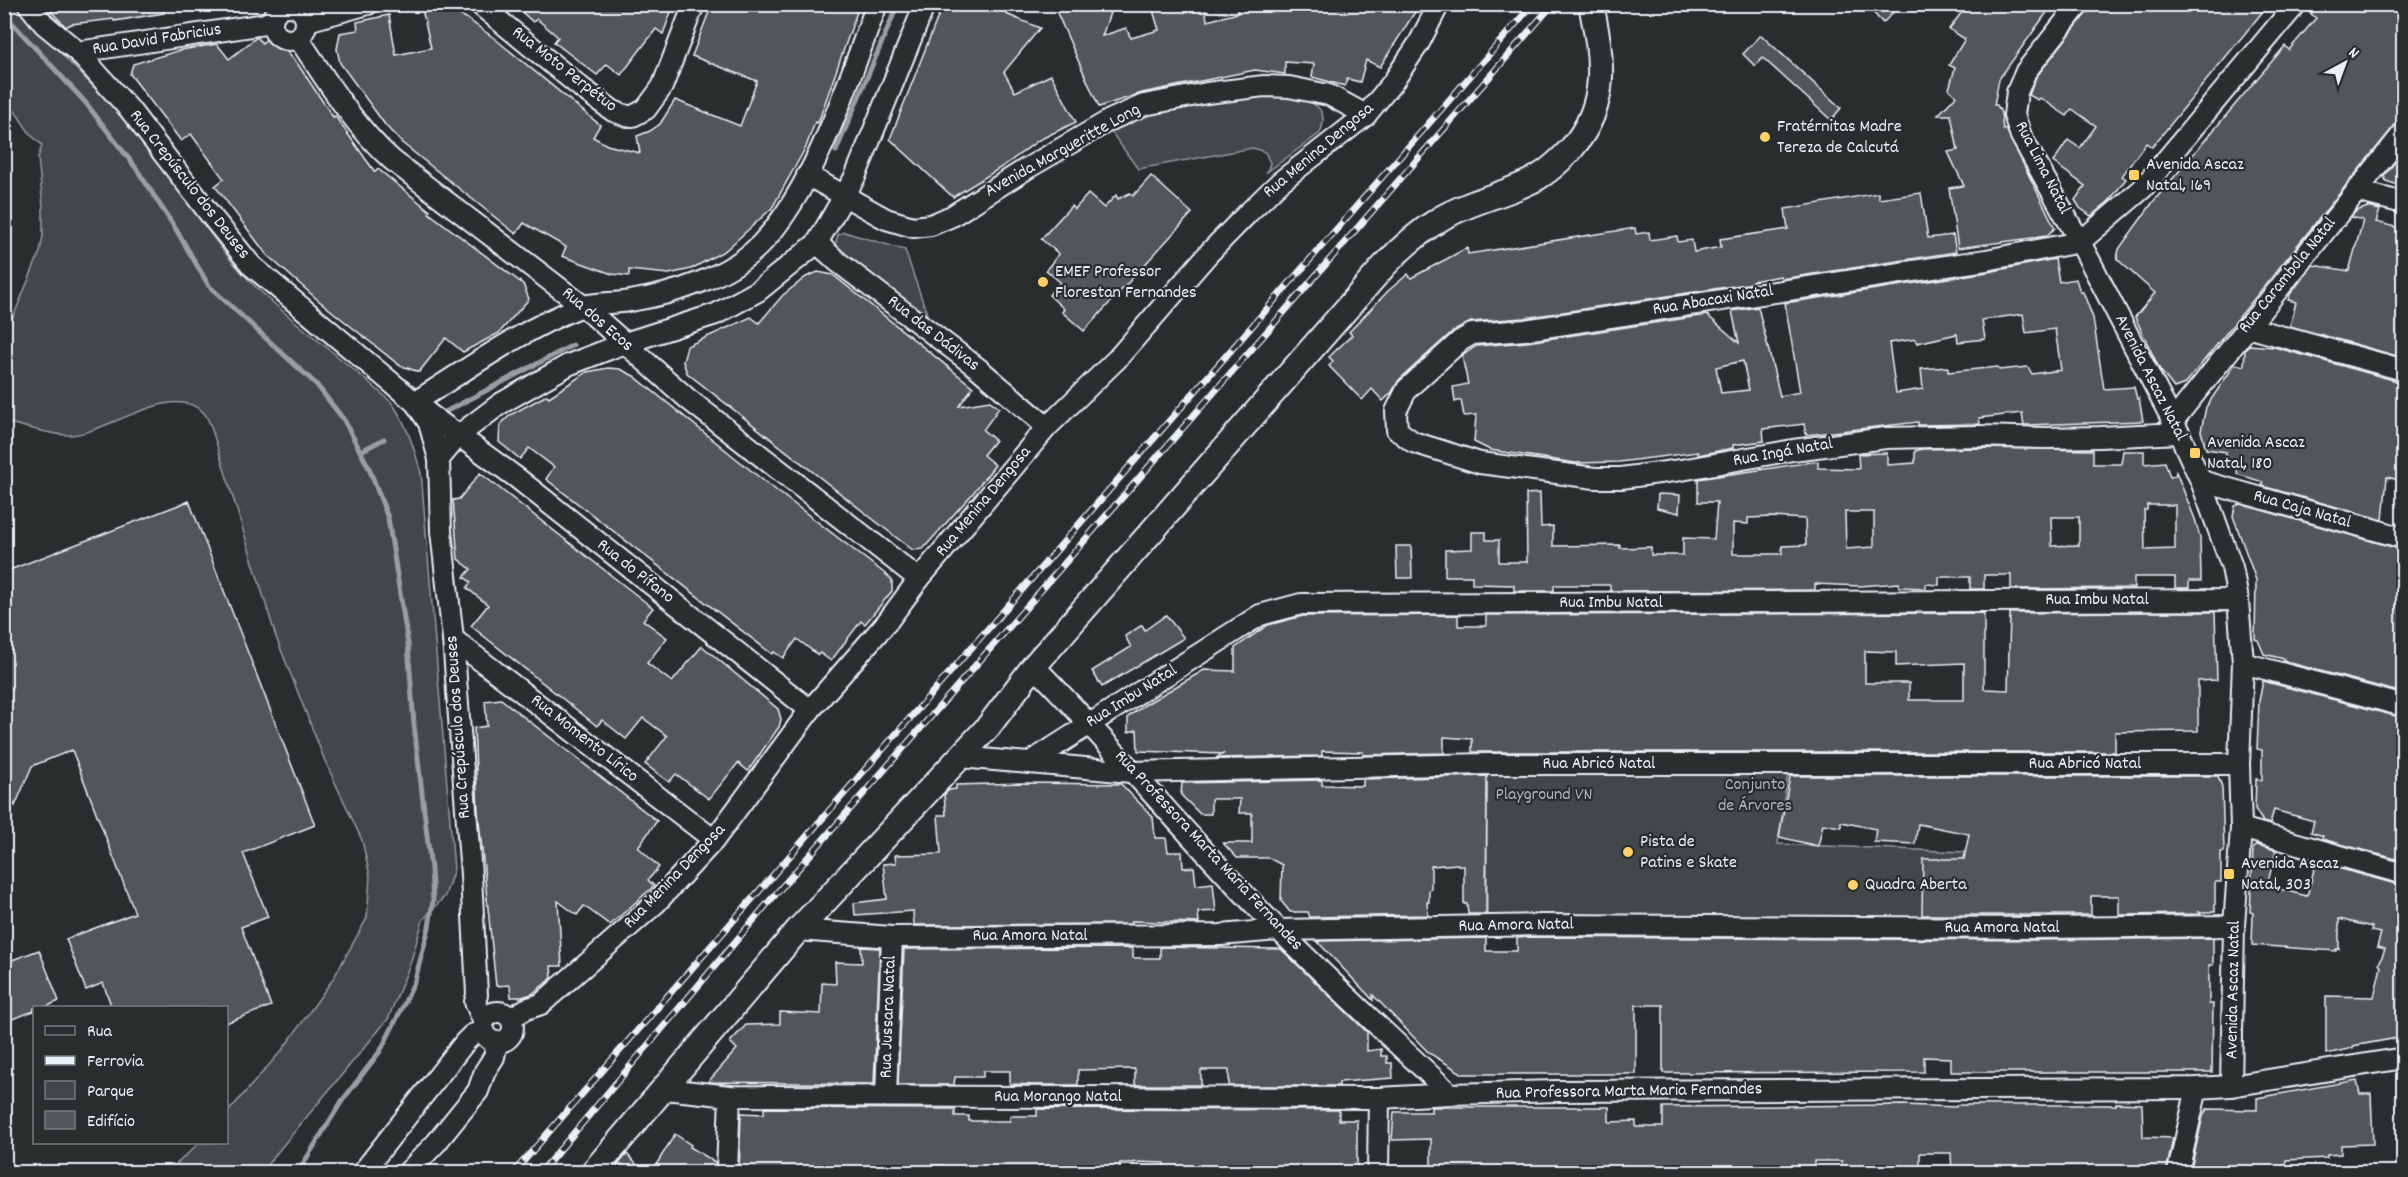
<svg xmlns="http://www.w3.org/2000/svg" width="2408" height="1177" font-family="Dekko,sans-serif">
	<style>
		.green { fill: #424648; stroke: #959ca0; stroke-width: 1.5 }
		.lines { fill: none; stroke-linecap: round; stroke-linejoin: round }
		.stream { stroke: #989fa3; stroke-width: 5 }
		.building { fill: #535759; stroke: #e8f1f8; stroke-width: 1.5; fill-rule: evenodd }
		.minor-casing { stroke: #e8f1f8; stroke-width: 24 }
		.tertiary-casing { stroke: #e8f1f8; stroke-width: 28 }
		.minor { stroke: #2a2d2e; stroke-width: 20 }
		.tertiary { stroke: #2a2d2e; stroke-width: 24 }
		.rail-casing { stroke: #e8f1f8; stroke-width: 7 }
		.rail { stroke: #2a2d2e; stroke-width: 4.5; stroke-dasharray: 14; stroke-linecap: butt }
		.poi-dot { fill: #ffd166; stroke: #2a2d2e; stroke-width: 2 }
		.labels { text-anchor: middle; dominant-baseline: central; stroke-width: 4.5; stroke-linejoin: round; paint-order: stroke }
		.street-label { font-size: 18px; fill: #e8f1f8; stroke: #2a2d2e }
		.poi-label { font-size: 18px; fill: #e8f1f8; stroke: #2a2d2e; text-anchor: start }
		.park-label { font-size: 18px; fill: #aeb5ba; stroke: #2a2d2e }
	</style>
	<rect width="100%" height="100%" fill="#2a2d2e"/>
	<filter id="ink" filterUnits="userSpaceOnUse"><feTurbulence type="fractalNoise" baseFrequency=".0167" numOctaves="2"/><feDisplacementMap in="SourceGraphic" scale="12" xChannelSelector="R" yChannelSelector="G"/><feConvolveMatrix kernelMatrix="1 2 1 2 8 2 1 2 1" color-interpolation-filters="sRGB"/></filter>
	<g filter="url(#ink)">
		<g class="green">
			<path d="M16,4C56,52 103,93 143,141C183,190 213,247 260,291C302,330 350,364 392,403C407,424 414,448 421,473L454,869L445,896L423,920L410,964L388,1019L261,1172H168L199,1143L226,1142L227,1113L283,1049L333,979L367,918L370,876L362,840L325,761L276,637L215,439C212,431 210,420 204,413C172,380 104,436 68,435C49,435 23,426 5,422L4,339L40,252L43,236V206L38,158L42,145L31,135L5,96V5Z"/>
			<path d="M1290,95C1311,101 1331,107 1320,133L1267,172L1270,163L1265,152L1253,148L1138,169L1112,133C1119,128 1127,122 1136,119C1179,103 1244,97 1290,95Z"/>
			<path d="M844,232L905,250L927,314L844,263L834,249L838,235Z"/>
			<path d="M1487,764L1789,765L1778,844L2034,855L2037,928L1487,925Z"/>
		</g>
		<g class="lines">
			<g class="stream">
				<path d="M4,14L85,102L136,168L177,231L209,286L316,384L344,420L369,468L388,518L408,644L414,725L431,869L433,900L429,927L415,980L403,1006L381,1050L342,1101L298,1172"/>
				<path d="M836,151L898,4"/>
				<path d="M445,412L573,345"/>
				<path d="M361,451L384,439"/>
			</g>
		</g>
		<g class="building">
			<path d="M44,4H164V13L114,21V19L71,24L66,27Z"/>
			<path d="M513,4H674L663,34L656,29L621,75L607,64L597,75L554,42L558,37L537,19L533,22Z"/>
			<path d="M712,4H847L858,9L818,123L815,122L806,147L772,208L726,250L691,269L669,274L629,270V276L612,274L562,256L566,247L524,223L516,234L402,143L386,126L340,63L337,49L340,33L358,30L357,22L389,15L396,55L431,48L422,9L438,7L449,9L466,18L494,38L600,125L593,137L607,145L640,153L637,136L650,131L660,124L675,100L740,126L757,81L692,56Z"/>
			<path d="M943,4H1009L1006,14L1040,28L1004,72L1015,92L1051,75L1076,122L1039,140L1005,165L953,197L890,139Z"/>
			<path d="M1061,4H1108L1106,11L1110,13L1102,36L1126,28L1131,38L1159,30L1151,4H1205L1207,21L1238,13L1236,4H1420L1380,67L1366,60L1360,82L1347,79L1345,86L1312,77L1314,64L1285,62V74L1255,70L1142,93L1099,107L1057,13Z"/>
			<path d="M1865,4H1901L1883,23Z"/>
			<path d="M1968,4H2053L1999,79L1994,105H1997L2001,113L2003,130L2006,129L2055,228L2046,236L1958,248L1949,188L1964,186L1948,152L1958,150L1951,115H1938L1956,96L1949,89L1955,68L1949,65L1965,39L1949,29Z"/>
			<path d="M2091,4H2269L2152,147L2146,143L2122,176L2126,179L2109,201L2091,216L2080,208L2075,200L2085,186L2053,162L2068,140L2080,148L2096,126L2072,109L2067,116L2040,98L2038,100L2029,95L2036,77L2088,11Z"/>
			<path d="M2319,4H2403V120L2395,125L2185,384L2174,388L2160,370L2135,317L2155,293L2117,259L2119,249L2153,202L2261,74L2285,46L2289,50L2316,18L2311,14Z"/>
			<path d="M1761,35L1841,108L1831,120L1763,58L1755,66L1743,54Z"/>
			<path d="M257,37L262,43L269,37L280,44L297,63L333,117L335,116L375,172L378,169L430,211L429,213L523,284L529,299L499,333L463,352L446,338L419,372L399,365L318,300L267,255L215,186L224,179L191,134L181,141L130,74L133,64L181,50L217,44L229,59Z"/>
			<path d="M2403,152V187L2386,181L2384,176Z"/>
			<path d="M1151,176L1192,213L1084,331L1062,312L1064,309L1049,295L1060,282L1046,270L1059,254L1041,239L1071,206L1075,209L1088,194L1104,208L1116,195L1118,199L1130,193L1133,196Z"/>
			<path d="M1878,193L1879,199L1921,193L1928,238L1953,235L1956,252L1781,279V276L1752,281L1753,283L1524,318L1471,322L1452,332L1399,380L1392,392L1383,401L1372,389L1362,400L1329,366L1333,361L1329,357L1352,335L1349,332L1388,291L1408,274L1411,278L1467,248L1468,254L1635,228L1636,234L1649,232L1650,240L1677,236L1678,242L1692,240L1694,252L1721,247L1720,239L1788,229L1785,209Z"/>
			<path d="M2368,207L2380,210L2376,222L2403,229V271L2399,284L2403,286V331L2397,356L2290,326L2296,302L2288,300L2290,294L2313,265L2349,271L2363,220L2351,217L2356,211Z"/>
			<path d="M2055,259L2059,282L2076,279L2080,292H2083L2093,318L2104,389L2134,387L2137,399L2139,398L2143,421L2024,425L2022,413L1979,418L1980,424L1918,425V422L1806,435L1804,424L1763,429L1764,441L1733,445V448L1698,455V452L1619,462L1575,463L1490,450L1474,442L1476,415L1464,416L1461,400L1455,402L1453,387L1468,384L1462,356L1476,346L1527,342L1707,315L1739,343L1732,311L1758,307L1780,396L1800,392L1785,303L1988,272ZM2023,314L2026,333L2055,329L2061,370L2032,374L2028,367L1999,370L1998,367L1948,372V367L1921,369L1923,389L1896,393L1889,343L1916,339L1917,343L1957,334L1958,342L1985,339L1982,320ZM1743,361L1749,390L1721,393L1716,367Z"/>
			<path d="M818,272L833,275L973,387L959,406L990,401L999,408L983,430L995,440L983,455L995,465L973,493L923,549L913,550L902,542L687,373L683,362L687,346L751,317L759,323L783,295L806,277Z"/>
			<path d="M2249,345L2274,347L2397,381L2396,386L2403,387V481L2387,477L2383,520L2262,486L2263,482L2237,474L2238,462L2225,461L2226,452L2206,449L2201,431L2206,407L2235,364L2244,366L2245,350Z"/>
			<path d="M608,368L620,369L634,376L764,481L888,576L892,580V591L865,624L861,621L831,661L820,653L818,655L797,639L783,658L774,652L772,654L546,479L554,467L529,448L520,459L499,442L500,425L510,415L547,395L549,397L587,372Z"/>
			<path d="M1979,448L2093,450V464H2121L2123,451H2144V464L2165,462L2170,477L2175,476L2176,472L2195,519L2200,537L2201,581H2189V588H2175V577H2134V588L2011,589V575H1984V589H1970V577H1939V585L1926,584V588L1899,587V583L1860,586L1815,584V590L1610,591V585H1554V591H1514V585L1472,584V576H1445V550L1472,549V532H1486V540H1499V562H1527L1526,494L1540,493L1541,527L1553,526V546L1620,545V548L1651,547V555H1683V538L1714,539L1717,502H1698V479L1818,461V468L1859,469L1858,454L1887,453V465L1915,463V451L1922,449ZM2147,505H2175V549L2145,550L2144,510H2147ZM1845,512H1874V547L1846,549ZM1772,517L1805,519L1806,545L1782,546V554H1733V523L1748,524V518ZM2051,517H2079V545L2052,546Z"/>
			<path d="M480,473L653,608L643,620L667,638L647,663L672,682L702,646L778,709L781,719L779,727L748,771L738,763L709,799L676,774L669,782L645,764L667,736L643,718L626,739L602,720L597,726L471,626L488,605L467,588L471,582L464,577L471,569L458,559L453,500L459,499Z"/>
			<path d="M1658,494L1680,495L1679,513L1657,508Z"/>
			<path d="M189,501L315,825L243,853L268,917L241,927L271,1006L226,1023V1008H112L103,983L86,990L66,939L135,913L72,750L32,766L15,806L4,783V572Z"/>
			<path d="M2240,504L2403,550V693L2283,661L2284,659L2264,654L2258,640L2255,639L2256,580L2233,516L2235,506Z"/>
			<path d="M1396,546H1411L1412,578H1397Z"/>
			<path d="M2133,612H2215L2217,680L2198,681V731L2115,732V752H1472V739L1444,737V753L1363,755V752L1322,751V756L1216,758L1223,754L1138,751L1137,730L1128,732V717L1146,704L1204,670L1235,671V648L1268,625L1303,616L1458,615V626H1486V615L1984,613V689L2008,690L2010,613ZM1865,651L1896,652V666L1964,663V700H1909V683H1865Z"/>
			<path d="M1166,615L1184,638L1102,687L1092,671L1131,647L1125,636L1142,625L1145,630Z"/>
			<path d="M2263,681L2403,718V861L2322,839L2323,836L2311,832L2314,821L2274,810L2270,824L2263,822L2255,809L2256,779L2262,780V750L2257,749L2259,701Z"/>
			<path d="M501,699L657,821L638,847L659,867L648,880L654,886L610,925L584,906L577,915L558,901L562,966H551L552,978L532,994L522,997H511L510,985L496,986L478,811L474,728L487,726L485,701Z"/>
			<path d="M1487,776L1486,914H1468L1467,904H1464V866H1459L1458,864L1431,866V889L1429,890V902H1427L1428,915L1310,917L1308,912H1290L1281,901L1282,865L1269,858H1237L1223,843H1252V813H1239L1240,799H1211V814H1200L1181,795L1182,783L1322,780V785L1363,786V779Z"/>
			<path d="M1790,776H2218L2222,787L2224,852H2221V882H2215V912H2199L2201,914L2119,915V896H2091V915H1922L1923,859H1964L1969,834L1918,824L1915,844L1874,842L1876,829L1841,822V827L1823,824L1818,846L1779,837Z"/>
			<path d="M1023,783L1121,784L1153,817L1155,838H1166L1168,852H1182L1183,868L1194,867L1196,885L1213,883L1216,911L1198,912L1199,923L1132,921V924L914,925L913,911L855,915L854,903L887,899L883,864L896,863L895,855L941,854L938,815H946L944,795L949,790L956,789V785Z"/>
			<path d="M2256,845L2276,850L2267,886L2307,896L2316,862L2403,886V1037L2353,1046V1048L2326,1054V996L2374,997L2381,967L2379,964L2385,949L2377,947L2381,933L2371,931L2372,927L2339,919V949H2336V951L2252,945L2253,913L2250,912L2253,848Z"/>
			<path d="M1529,937L2037,940L2213,938V965H2209V1004H2213L2212,1072H1951V1058L1924,1057V1072L1663,1073V1005H1636V1074H1463L1429,1053L1373,995V1000L1317,941L1486,938V951H1517V938Z"/>
			<path d="M861,947L880,948L874,1084L708,1082L737,1049L730,1042L746,1025L780,1024V1012L821,1014L822,983L836,984L835,962L862,963Z"/>
			<path d="M1160,947L1281,949L1367,1032V1051L1381,1049V1056H1387V1063H1392L1393,1078L1339,1082V1086H1229V1070H1201V1085H1135V1069L1078,1070V1085H1037L1010,1084V1071H983V1077H955L954,1085H898L904,949L1133,948V958H1160Z"/>
			<path d="M39,950L59,1001L43,1008H34V1011L4,1022V963Z"/>
			<path d="M2357,1080L2360,1094H2371L2373,1144L2341,1145V1154L2327,1155V1158L2286,1160L2287,1173H2190L2203,1116L2207,1109L2257,1110V1098Z"/>
			<path d="M2116,1103L2142,1104L2143,1137L2173,1138L2166,1173H2052V1168H2048L1993,1167V1173H1952L1951,1153H1920V1173H1842V1161H1814V1168H1806V1173H1719V1170L1691,1169V1173H1431V1139L1392,1140L1394,1112H1431V1107H1609V1122L1636,1121V1127H1663V1107L1902,1105L1956,1107V1105H2116Z"/>
			<path d="M764,1108L955,1109V1116H969V1121H1010V1116H1037V1109L1339,1110V1120H1357V1167H1325V1173H1164V1163L1134,1162V1163H1120V1173H943V1165L915,1166V1173H739L741,1113L764,1114Z"/>
			<path d="M675,1134L691,1145L690,1147L715,1162V1173H651Z"/>
			<path d="M627,1154L644,1173H623L617,1166Z"/>
		</g>
		<g class="lines">
			<defs>
				<g id="minor">
					<path d="M28,4L44,24L78,52L130,110L212,217L252,266L429,414L517,478L810,710"/>
					<path d="M479,4L583,89L613,111L627,116H633L646,109L662,87L694,4"/>
					<path d="M2079,4L2026,71L2017,92L2014,115L2021,136L2080,242L1986,260L1525,330L1472,334L1460,341L1407,389L1396,411L1397,430L1413,442L1480,463L1595,478H1621L1681,470L1793,450L1886,438L1979,436L2045,438L2100,437L2179,433"/>
					<circle cx="289" cy="23" r="17"/>
					<path d="M307,21L368,4"/>
					<path d="M299,39C326,80 354,126 392,160L583,306L688,399L919,579"/>
					<path d="M78,52L272,23"/>
					<path d="M807,175L886,219L913,227L931,225L952,216L1026,169L1110,120L1144,105L1207,93L1264,86L1289,87L1329,95L1366,115"/>
					<path d="M2356,191L2404,203"/>
					<path d="M817,243L838,262L979,369L1047,427"/>
					<path d="M2247,327L2404,370"/>
					<path d="M2173,421L2404,132"/>
					<path d="M439,459L429,423L415,402C468,369 521,330 580,307C595,302 614,304 630,301C674,294 729,277 761,244C815,188 850,77 877,4"/>
					<path d="M2201,481L2404,538"/>
					<path d="M453,639L714,840"/>
					<path d="M2243,663L2404,706"/>
					<path d="M1034,666C1118,751 1194,845 1279,930C1334,986 1393,1039 1450,1094L1557,1091L2197,1088L2231,1086L2404,1058"/>
					<path d="M960,757L1131,772L1487,764H2239"/>
					<path d="M1029,763L1260,615L1301,604L2238,600"/>
					<path d="M2241,828L2404,874"/>
					<path d="M798,930L892,937L1220,935L1279,930L1543,925L2037,928L2234,926"/>
					<circle cx="498" cy="1027" r="15"/>
					<path d="M511,1018L526,1009L541,1004L656,903L714,840L810,710L887,622L919,579L1047,427L1117,359L1209,253L1248,213L1280,182L1366,115L1393,82L1419,43L1439,4"/>
					<path d="M484,1022L475,1002L477,995L471,875L453,639L441,531L439,459L459,435L500,404L568,365L625,343L716,314L758,291L817,243L855,177L925,4"/>
					<path d="M2231,1086L2234,926L2241,828L2239,764L2243,663L2238,600L2232,567L2201,481L2179,433L2080,242L2142,189L2296,4"/>
					<path d="M665,1089L730,1096L1379,1098L1450,1094"/>
					<path d="M886,1096L892,937"/>
					<path d="M363,1172L465,1042L472,1035L483,1031"/>
					<path d="M408,1172L436,1143L478,1091L485,1071L494,1057L497,1043"/>
					<path d="M727,1172L730,1096"/>
					<path d="M1378,1172L1379,1098"/>
					<path d="M2178,1172L2197,1088"/>
				</g>
				<path id="tertiary" d="M593,1172L798,930L988,727L1034,666L1384,266C1401,248 1419,232 1440,219C1468,202 1500,196 1529,182C1545,175 1560,161 1572,148C1610,103 1602,58 1591,4"/>
			</defs>
			<use href="#minor" class="minor-casing"/>
			<use href="#tertiary" class="tertiary-casing"/>
			<use href="#minor" class="minor"/>
			<use href="#tertiary" class="tertiary"/>
			<defs>
				<g id="rail">
					<path d="M514,1172L1533,4"/>
					<path d="M541,1172L768,903L1553,4"/>
				</g>
			</defs>
			<use href="#rail" class="rail-casing"/>
			<use href="#rail" class="rail"/>
		</g>
	</g>
	<g class="poi-dot">
		<circle cx="1765" cy="137" r="6"/>
		<rect x="2128" y="169" width="12" height="12" rx="3"/>
		<circle cx="1043" cy="282" r="6"/>
		<rect x="2189" y="447" width="12" height="12" rx="3"/>
		<circle cx="1628" cy="852" r="6"/>
		<rect x="2223" y="868" width="12" height="12" rx="3"/>
		<circle cx="1853" cy="885" r="6"/>
	</g>
	<g class="labels">
		<g class="street-label">
			<text transform="translate(157 40) rotate(-9)">Rua David Fabricius</text>
			<text transform="translate(564 70) rotate(38)">Rua Moto Perpétuo</text>
			<text transform="translate(1063 151) rotate(-29)">Avenida Margueritte Long</text>
			<text transform="translate(1319 151) rotate(-40)">Rua Menina Dengosa</text>
			<text transform="translate(2042 168) rotate(63)">Rua Lima Natal</text>
			<text transform="translate(189 185) rotate(52)">Rua Crepúsculo dos Deuses</text>
			<text transform="translate(2288 276) rotate(-51)">Rua Carambola Natal</text>
			<text transform="translate(1713 301) rotate(-9)">Rua Abacaxi Natal</text>
			<text transform="translate(597 320) rotate(41)">Rua dos Ecos</text>
			<text transform="translate(933 334) rotate(38)">Rua das Dádivas</text>
			<text transform="translate(2150 378) rotate(63)">Avenida Ascaz Natal</text>
			<text transform="translate(1783 453) rotate(-10)">Rua Ingá Natal</text>
			<text transform="translate(984 502) rotate(-50)">Rua Menina Dengosa</text>
			<text transform="translate(2302 510) rotate(16)">Rua Caja Natal</text>
			<text transform="translate(635 572) rotate(38)">Rua do Pífano</text>
			<text x="2097" y="600">Rua Imbu Natal</text>
			<text x="1611" y="603">Rua Imbu Natal</text>
			<text transform="translate(1132 697) rotate(-32)">Rua Imbu Natal</text>
			<text transform="translate(459 727) rotate(-94)">Rua Crepúsculo dos Deuses</text>
			<text transform="translate(584 739) rotate(38)">Rua Momento Lírico</text>
			<text x="1599" y="764">Rua Abricó Natal</text>
			<text x="2085" y="764">Rua Abricó Natal</text>
			<text transform="translate(1208 851) rotate(47)">Rua Professora Marta Maria Fernandes</text>
			<text transform="translate(675 877) rotate(-46)">Rua Menina Dengosa</text>
			<text transform="translate(1516 926) rotate(-1)">Rua Amora Natal</text>
			<text x="2002" y="928">Rua Amora Natal</text>
			<text x="1030" y="936">Rua Amora Natal</text>
			<text transform="translate(2234 990) rotate(-89)">Avenida Ascaz Natal</text>
			<text transform="translate(889 1017) rotate(-88)">Rua Jussara Natal</text>
			<text transform="translate(1629 1092) rotate(-1)">Rua Professora Marta Maria Fernandes</text>
			<text x="1058" y="1097">Rua Morango Natal</text>
		</g>
		<g class="poi-label">
			<text x="1777" y="127">Fratérnitas Madre<tspan x="1777" dy="21">Tereza de Calcutá</tspan></text>
			<text x="2146" y="165">Avenida Ascaz<tspan x="2146" dy="21">Natal, 169</tspan></text>
			<text x="1055" y="272">EMEF Professor<tspan x="1055" dy="21">Florestan Fernandes</tspan></text>
			<text x="2207" y="443">Avenida Ascaz<tspan x="2207" dy="21">Natal, 180</tspan></text>
			<text x="1640" y="842">Pista de<tspan x="1640" dy="21">Patins e Skate</tspan></text>
			<text x="2241" y="864">Avenida Ascaz<tspan x="2241" dy="21">Natal, 303</tspan></text>
			<text x="1865" y="885">Quadra Aberta</text>
		</g>
		<g class="park-label">
			<text x="1755" y="785">Conjunto<tspan x="1755" dy="21">de Árvores</tspan></text>
			<text x="1544" y="795">Playground VN</text>
		</g>
	</g>
	<rect width="2408" height="1177" fill="none" stroke="#2a2d2e" stroke-width="24"/>
	<rect x="12" y="12" width="2384" height="1153" fill="none" stroke="#e8f1f8" stroke-width="2" filter="url(#ink)"/>
	<rect x="33" y="1006" width="195" height="138" fill="#2a2d2e" stroke="#767b7f" stroke-width="1.5"/>
	<rect x="45" y="1026" width="30" height="9" fill="#2a2d2e" stroke="#767b7f" stroke-width="1.5"/>
	<text x="87" y="1036" font-size="18" fill="#e8f1f8">Rua</text>
	<rect x="45" y="1056" width="30" height="9" fill="#e8f1f8" stroke="#767b7f" stroke-width="1.5"/>
	<text x="87" y="1066" font-size="18" fill="#e8f1f8">Ferrovia</text>
	<rect x="45" y="1081" width="30" height="18" fill="#424648" stroke="#767b7f" stroke-width="1.5"/>
	<text x="87" y="1096" font-size="18" fill="#e8f1f8">Parque</text>
	<rect x="45" y="1111" width="30" height="18" fill="#535759" stroke="#767b7f" stroke-width="1.5"/>
	<text x="87" y="1126" font-size="18" fill="#e8f1f8">Edifício</text>
	<g transform="translate(2345 63) rotate(41)" stroke="#2a2d2e" stroke-width="4.5" paint-order="stroke">
	<path d="M0-4.5L10 22L0 15L-10 22Z" fill="#e8f1f8"/>
	<text y="-9" font-size="16" font-weight="bold" text-anchor="middle" fill="#e8f1f8">N</text>
	</g>
</svg>
